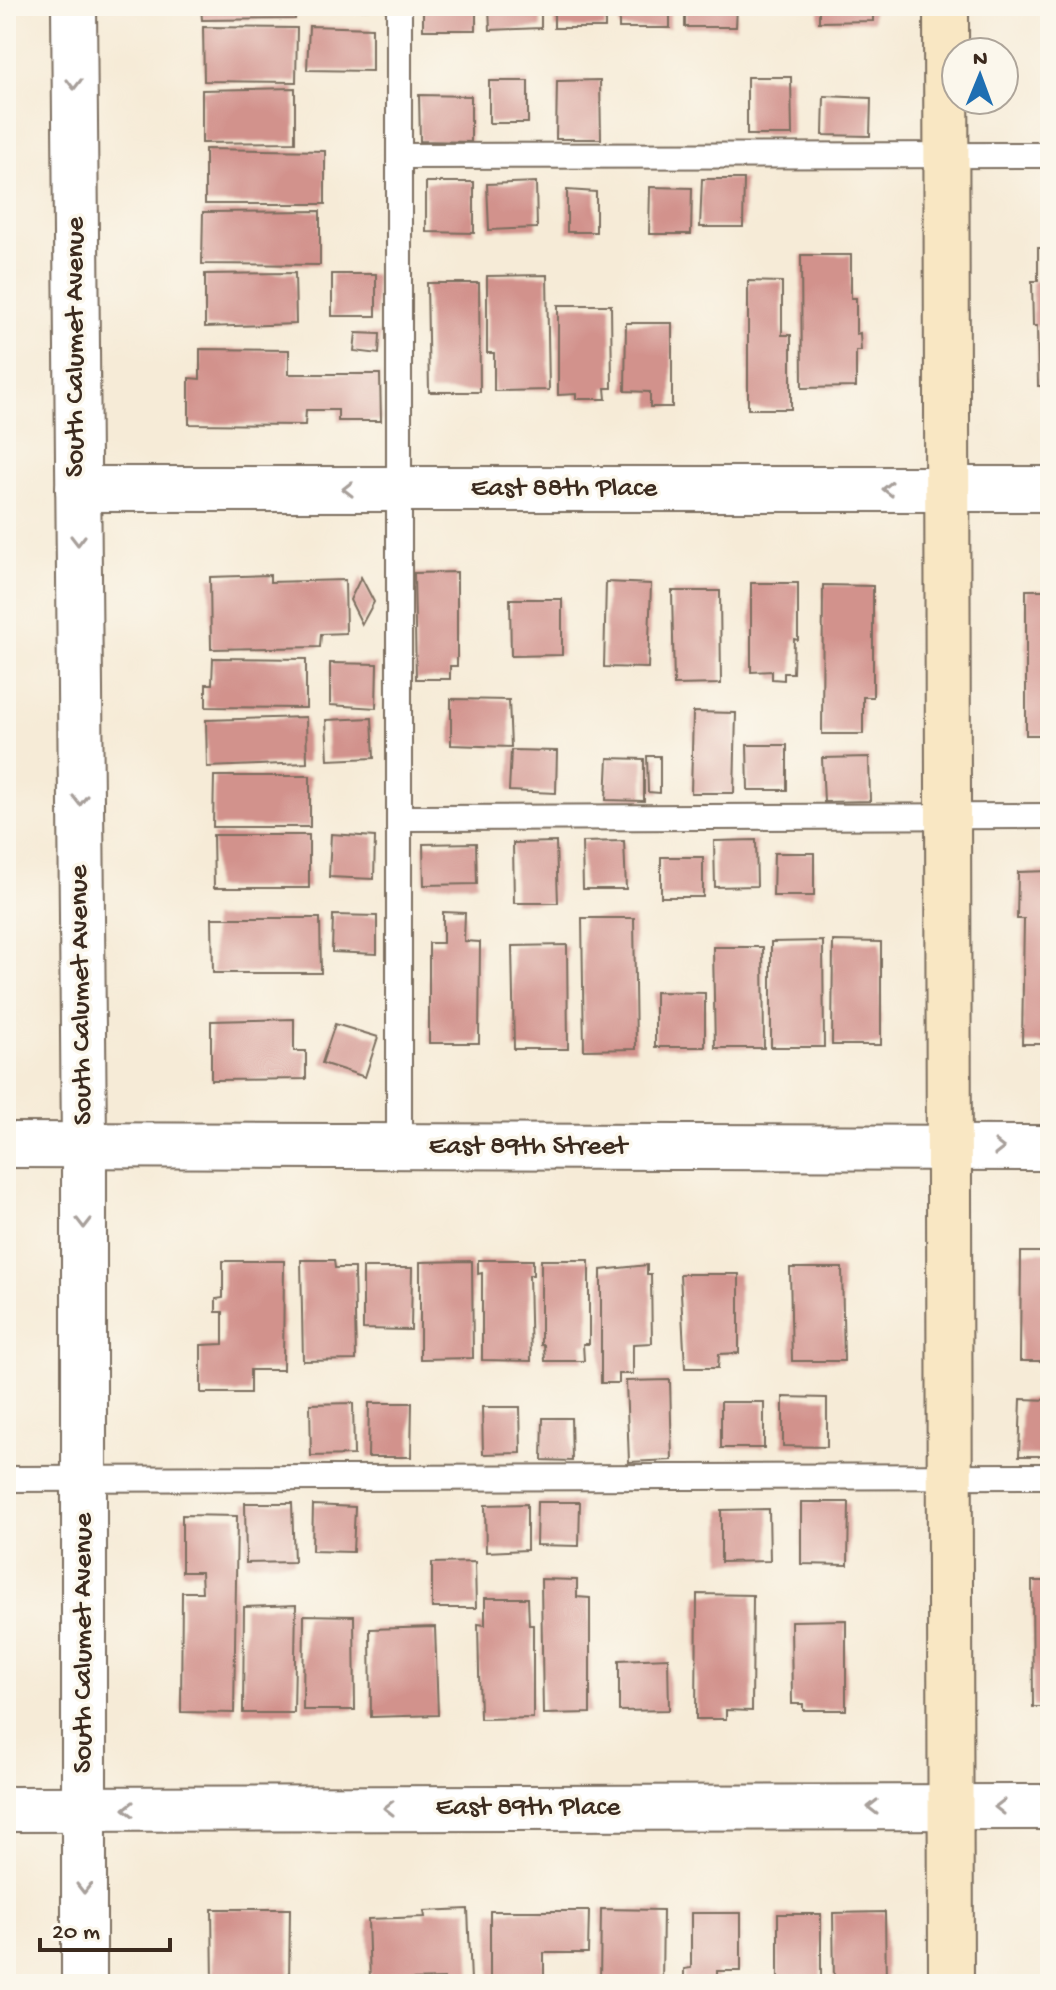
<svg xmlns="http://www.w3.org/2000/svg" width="1056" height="1990" font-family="'Gochi Hand',sans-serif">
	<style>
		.building { fill: #d2928c }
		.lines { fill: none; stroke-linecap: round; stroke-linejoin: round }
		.lane-casing { stroke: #7c6e5f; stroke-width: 28 }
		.street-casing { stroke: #7c6e5f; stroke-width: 48 }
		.secondary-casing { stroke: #7c6e5f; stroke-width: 48 }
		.lane { stroke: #fff; stroke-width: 24 }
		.street { stroke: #fff; stroke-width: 44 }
		.secondary { stroke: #f9e7c3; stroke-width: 44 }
		.oneway { stroke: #a79f9a }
		.labels { text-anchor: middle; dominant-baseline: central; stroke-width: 7; stroke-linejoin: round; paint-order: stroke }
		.street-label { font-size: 28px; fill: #3b2a1e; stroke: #fbf7ec }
	</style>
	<rect width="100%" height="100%" fill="#fbf7ec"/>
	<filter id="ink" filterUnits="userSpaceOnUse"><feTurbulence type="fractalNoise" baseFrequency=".0125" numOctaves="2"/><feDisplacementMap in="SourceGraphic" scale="16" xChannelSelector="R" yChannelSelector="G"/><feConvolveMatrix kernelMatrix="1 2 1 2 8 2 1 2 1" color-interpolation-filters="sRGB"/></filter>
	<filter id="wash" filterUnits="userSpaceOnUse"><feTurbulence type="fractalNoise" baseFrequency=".006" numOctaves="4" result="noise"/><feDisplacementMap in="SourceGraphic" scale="32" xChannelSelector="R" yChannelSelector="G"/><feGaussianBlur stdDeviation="1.8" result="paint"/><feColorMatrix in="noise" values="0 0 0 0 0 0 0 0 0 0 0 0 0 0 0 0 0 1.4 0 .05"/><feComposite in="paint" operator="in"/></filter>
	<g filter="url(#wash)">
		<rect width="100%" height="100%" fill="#f6ebd7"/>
		<g id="blocks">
			<g class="building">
				<path d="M201,6H295V19L202,20Z"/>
				<path d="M329,6H370V9L329,10Z"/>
				<rect x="423" y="6" width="53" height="24"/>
				<path d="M489,6H541V28L490,30Z"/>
				<rect x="554" y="6" width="51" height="22"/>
				<rect x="619" y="6" width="51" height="22"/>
				<path d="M685,6H737L736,27H685Z"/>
				<path d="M819,6H873V21L819,22Z"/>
				<path d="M1038,6H1050V36H1044L1045,13L1038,12Z"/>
				<path d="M309,26L372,28V71L307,70Z"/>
				<path d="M203,27L297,28L296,82L204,81Z"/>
				<path d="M747,77H791L792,135H747Z"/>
				<path d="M600,80L601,139H556L557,81Z"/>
				<rect x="489" y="81" width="39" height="42"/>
				<path d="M295,88V142L202,143V90Z"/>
				<path d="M419,95L471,96V142L420,141Z"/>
				<path d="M824,96L871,98L870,136L823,135Z"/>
				<path d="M205,149L325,151V204H205Z"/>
				<path d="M702,179H744L743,227H700Z"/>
				<path d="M426,182H474V233L426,232Z"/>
				<path d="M536,182L537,228L489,230L487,184Z"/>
				<path d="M650,187L692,188L691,234H649Z"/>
				<path d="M567,190L596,192V232H567Z"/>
				<path d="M320,211V265L202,264L203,212Z"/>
				<path d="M1038,248H1050V386H1038L1037,326H1033L1032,281H1038Z"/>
				<path d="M801,255H851V298H856V334L860,333L861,351H856V387L802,388Z"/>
				<path d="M295,273L296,324L205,327V274Z"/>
				<rect x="332" y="274" width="44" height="42"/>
				<path d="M547,275L549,390L494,391V353H487V276Z"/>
				<path d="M748,281L782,282V335H791V409H748Z"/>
				<path d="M427,283H479L480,392H429Z"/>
				<path d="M558,305H611L612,388H605L606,399H576V394L558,395Z"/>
				<path d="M626,323H672V407H650V392L625,391Z"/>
				<path d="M356,333L380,334L379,354L354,351Z"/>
				<path d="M200,349L289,350V374H380L381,421H338V410H306L305,425L189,424V378L200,379Z"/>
				<path d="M457,572V666H450V679H416L414,573Z"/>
				<path d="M270,575V582L345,580L346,633L321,634L320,647L211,649L210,577Z"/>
				<path d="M361,577L374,602L362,624L350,600Z"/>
				<path d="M606,582L651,584L648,668L604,667Z"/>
				<path d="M751,583H798V640L794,639L793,673H784V680L772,679V671L751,672Z"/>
				<path d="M823,585L873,586V697H863V734H822Z"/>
				<rect x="1026" y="590" width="24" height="145"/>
				<path d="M672,591H720L721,684L674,685Z"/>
				<path d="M510,599H562V655L511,656Z"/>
				<path d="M213,658L306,659V708L206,707V684H212Z"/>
				<path d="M330,663L377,664L376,708L330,705Z"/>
				<path d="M451,699L509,700L511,747L451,745Z"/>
				<path d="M693,712L736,713L734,793H691Z"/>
				<path d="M306,717L307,763L207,767L206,720Z"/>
				<path d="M372,718L374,758L328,760L326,720Z"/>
				<path d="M747,745H787V790H748Z"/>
				<path d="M511,750L557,751L556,793L509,791Z"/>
				<path d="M647,756H660V793L648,792Z"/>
				<path d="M869,757L870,801L824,802L822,758Z"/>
				<path d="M608,758L644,759V801L606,800Z"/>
				<path d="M214,776H310V827H213Z"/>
				<path d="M331,834L375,837L374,879L329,877Z"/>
				<path d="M213,835H309V888H214Z"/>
				<path d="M756,840L757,886L715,887L714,841Z"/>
				<path d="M624,841L626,889H583L582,842Z"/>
				<path d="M556,842L558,903H514L513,843Z"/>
				<path d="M476,843L477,884L424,885L423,844Z"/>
				<path d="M774,853H814V896H773Z"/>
				<rect x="661" y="857" width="42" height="40"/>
				<path d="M1050,871V1044H1022L1024,919H1017L1018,872Z"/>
				<path d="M443,912L465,913L464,941L480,942L479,1043H429V943H443Z"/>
				<path d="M333,915L377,916V954L332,952Z"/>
				<path d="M212,918H320L321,973H213Z"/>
				<path d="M582,918H634L636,1049L584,1050Z"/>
				<path d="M823,941L824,1047H771V942Z"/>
				<path d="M833,941L881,942V1045H832Z"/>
				<path d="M567,945L568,1049H514L512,946Z"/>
				<path d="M713,947H763L764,1048H715Z"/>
				<path d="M655,992L705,993V1047H655Z"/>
				<path d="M294,1019V1051H306V1079L211,1080V1021Z"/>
				<path d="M335,1024L378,1037L365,1077L322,1063Z"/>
				<path d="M1021,1252H1050V1361H1020Z"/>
				<path d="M301,1260H334L335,1268H354L356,1360L303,1361Z"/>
				<path d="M478,1260H533V1275H529L531,1361L482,1360V1273L478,1274Z"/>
				<path d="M541,1260H589V1344H583L584,1361H545L544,1345H541Z"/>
				<path d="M223,1261H284L283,1370H250V1393H201V1345L223,1344V1312H216V1299L223,1298Z"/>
				<path d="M472,1261L473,1358L420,1359V1262Z"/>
				<path d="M647,1265V1274H651L652,1343L633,1344V1374H619V1383H601V1270Z"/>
				<path d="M363,1268H412L411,1330L363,1329Z"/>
				<path d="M790,1268H842L844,1361H792Z"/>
				<path d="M680,1274H739V1353L719,1354L718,1368H685Z"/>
				<path d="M670,1380L672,1460L629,1462L626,1381Z"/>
				<path d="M783,1397L827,1398V1447L783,1446Z"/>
				<path d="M1021,1399L1050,1400V1456H1019Z"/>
				<rect x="721" y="1402" width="43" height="46"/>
				<path d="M353,1403L354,1455L311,1456L310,1404Z"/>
				<path d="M369,1403H412L411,1457H368Z"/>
				<path d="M482,1407H520L521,1453L483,1454Z"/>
				<path d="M543,1418H571L572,1461L542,1460Z"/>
				<path d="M537,1502H580L579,1546L536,1545Z"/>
				<path d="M801,1502H849L848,1565L801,1564Z"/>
				<path d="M245,1503H292L294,1562L246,1563Z"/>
				<path d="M527,1504V1550L486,1552L485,1505Z"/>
				<path d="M313,1505L355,1507L353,1552L312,1551Z"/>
				<path d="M769,1509L770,1561L721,1562V1510Z"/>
				<path d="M182,1515L237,1516L234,1713L181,1712L182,1592H202L201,1572H182Z"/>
				<path d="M475,1562L476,1608H432V1563Z"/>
				<path d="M541,1579L577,1580V1597L590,1598V1713L543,1714Z"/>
				<path d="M1032,1581H1050V1707H1033Z"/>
				<path d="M697,1594L753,1595L752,1711L726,1710V1719H696Z"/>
				<path d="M485,1598H528L529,1625H533V1718L480,1719L478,1624L485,1625Z"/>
				<path d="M296,1605L294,1713H243L244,1607Z"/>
				<path d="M304,1615L354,1616L355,1710H303Z"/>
				<path d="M846,1620V1710H803V1704H792L791,1621Z"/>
				<path d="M435,1627L438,1715L371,1717L370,1629Z"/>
				<path d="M668,1658L669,1710L619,1711V1660Z"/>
				<path d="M212,1909H290L289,1984H213Z"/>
				<path d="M468,1909L471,1981L467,1984H444V1979L370,1981L368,1919L425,1917L424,1911Z"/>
				<path d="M601,1909L663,1910L662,1984H600Z"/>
				<rect x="1047" y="1910" width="3" height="30"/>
				<path d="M490,1911H589L588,1953H544V1984H490Z"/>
				<path d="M885,1912L886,1984H834L833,1913Z"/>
				<path d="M691,1913H741V1971H717V1984H684V1969L691,1968Z"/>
				<rect x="778" y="1914" width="43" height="70"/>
			</g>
		</g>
	</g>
	<g filter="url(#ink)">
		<use href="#blocks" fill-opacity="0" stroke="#7c6e5f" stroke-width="2"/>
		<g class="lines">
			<defs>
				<g id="lane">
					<path d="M399,6V1146"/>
					<path d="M399,156L1050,155"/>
					<path d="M400,818L1050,816"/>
					<path d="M6,1479L1050,1476"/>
				</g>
				<g id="street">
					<path d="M74,6L84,1145V1984"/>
					<path d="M78,489H1050"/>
					<path d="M6,1145L1050,1148"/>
					<path d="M6,1809L1050,1807"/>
				</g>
				<path id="secondary" d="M946,6L951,1984"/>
			</defs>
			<use href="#lane" class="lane-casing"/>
			<use href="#street" class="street-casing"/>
			<use href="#secondary" class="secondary-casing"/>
			<use href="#lane" class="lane"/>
			<use href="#street" class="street"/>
			<use href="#secondary" class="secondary"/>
		</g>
		<defs><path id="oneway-chevron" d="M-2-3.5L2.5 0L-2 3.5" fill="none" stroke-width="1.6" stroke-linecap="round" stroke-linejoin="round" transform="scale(2)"/></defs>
		<g class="oneway">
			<use href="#oneway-chevron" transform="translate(74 84) rotate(90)"/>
			<use href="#oneway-chevron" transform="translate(348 489) rotate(180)"/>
			<use href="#oneway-chevron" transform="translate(888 489) rotate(180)"/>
			<use href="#oneway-chevron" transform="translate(78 540) rotate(90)"/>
			<use href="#oneway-chevron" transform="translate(80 800) rotate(90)"/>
			<use href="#oneway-chevron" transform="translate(999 1148)"/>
			<use href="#oneway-chevron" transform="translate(84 1223) rotate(90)"/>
			<use href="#oneway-chevron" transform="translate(873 1807) rotate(180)"/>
			<use href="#oneway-chevron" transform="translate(1000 1807) rotate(180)"/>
			<use href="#oneway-chevron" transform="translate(389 1808) rotate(180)"/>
			<use href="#oneway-chevron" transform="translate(129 1809) rotate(180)"/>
			<use href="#oneway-chevron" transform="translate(84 1888) rotate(90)"/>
		</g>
	</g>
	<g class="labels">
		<g class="street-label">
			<text transform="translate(76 347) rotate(-90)">South Calumet Avenue</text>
			<text x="564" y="489">East 88th Place</text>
			<text transform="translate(82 995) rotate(-91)">South Calumet Avenue</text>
			<text x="528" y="1147">East 89th Street</text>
			<text transform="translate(84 1643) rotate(-90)">South Calumet Avenue</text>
			<text x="528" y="1808">East 89th Place</text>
		</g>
	</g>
	<rect width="1056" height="1990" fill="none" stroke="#fbf7ec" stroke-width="32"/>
	<g transform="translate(980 76) rotate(1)"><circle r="38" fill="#fbf7ec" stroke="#aea59a" stroke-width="2"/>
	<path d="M0-6L14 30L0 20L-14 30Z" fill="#1f6fb2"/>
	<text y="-12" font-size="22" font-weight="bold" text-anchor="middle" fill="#3b2a1e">N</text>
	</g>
	<path d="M40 1938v12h130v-12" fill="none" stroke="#3b2a1e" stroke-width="4"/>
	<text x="52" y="1938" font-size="24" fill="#3b2a1e" stroke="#fbf7ec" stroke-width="6" paint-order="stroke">20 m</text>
</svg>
